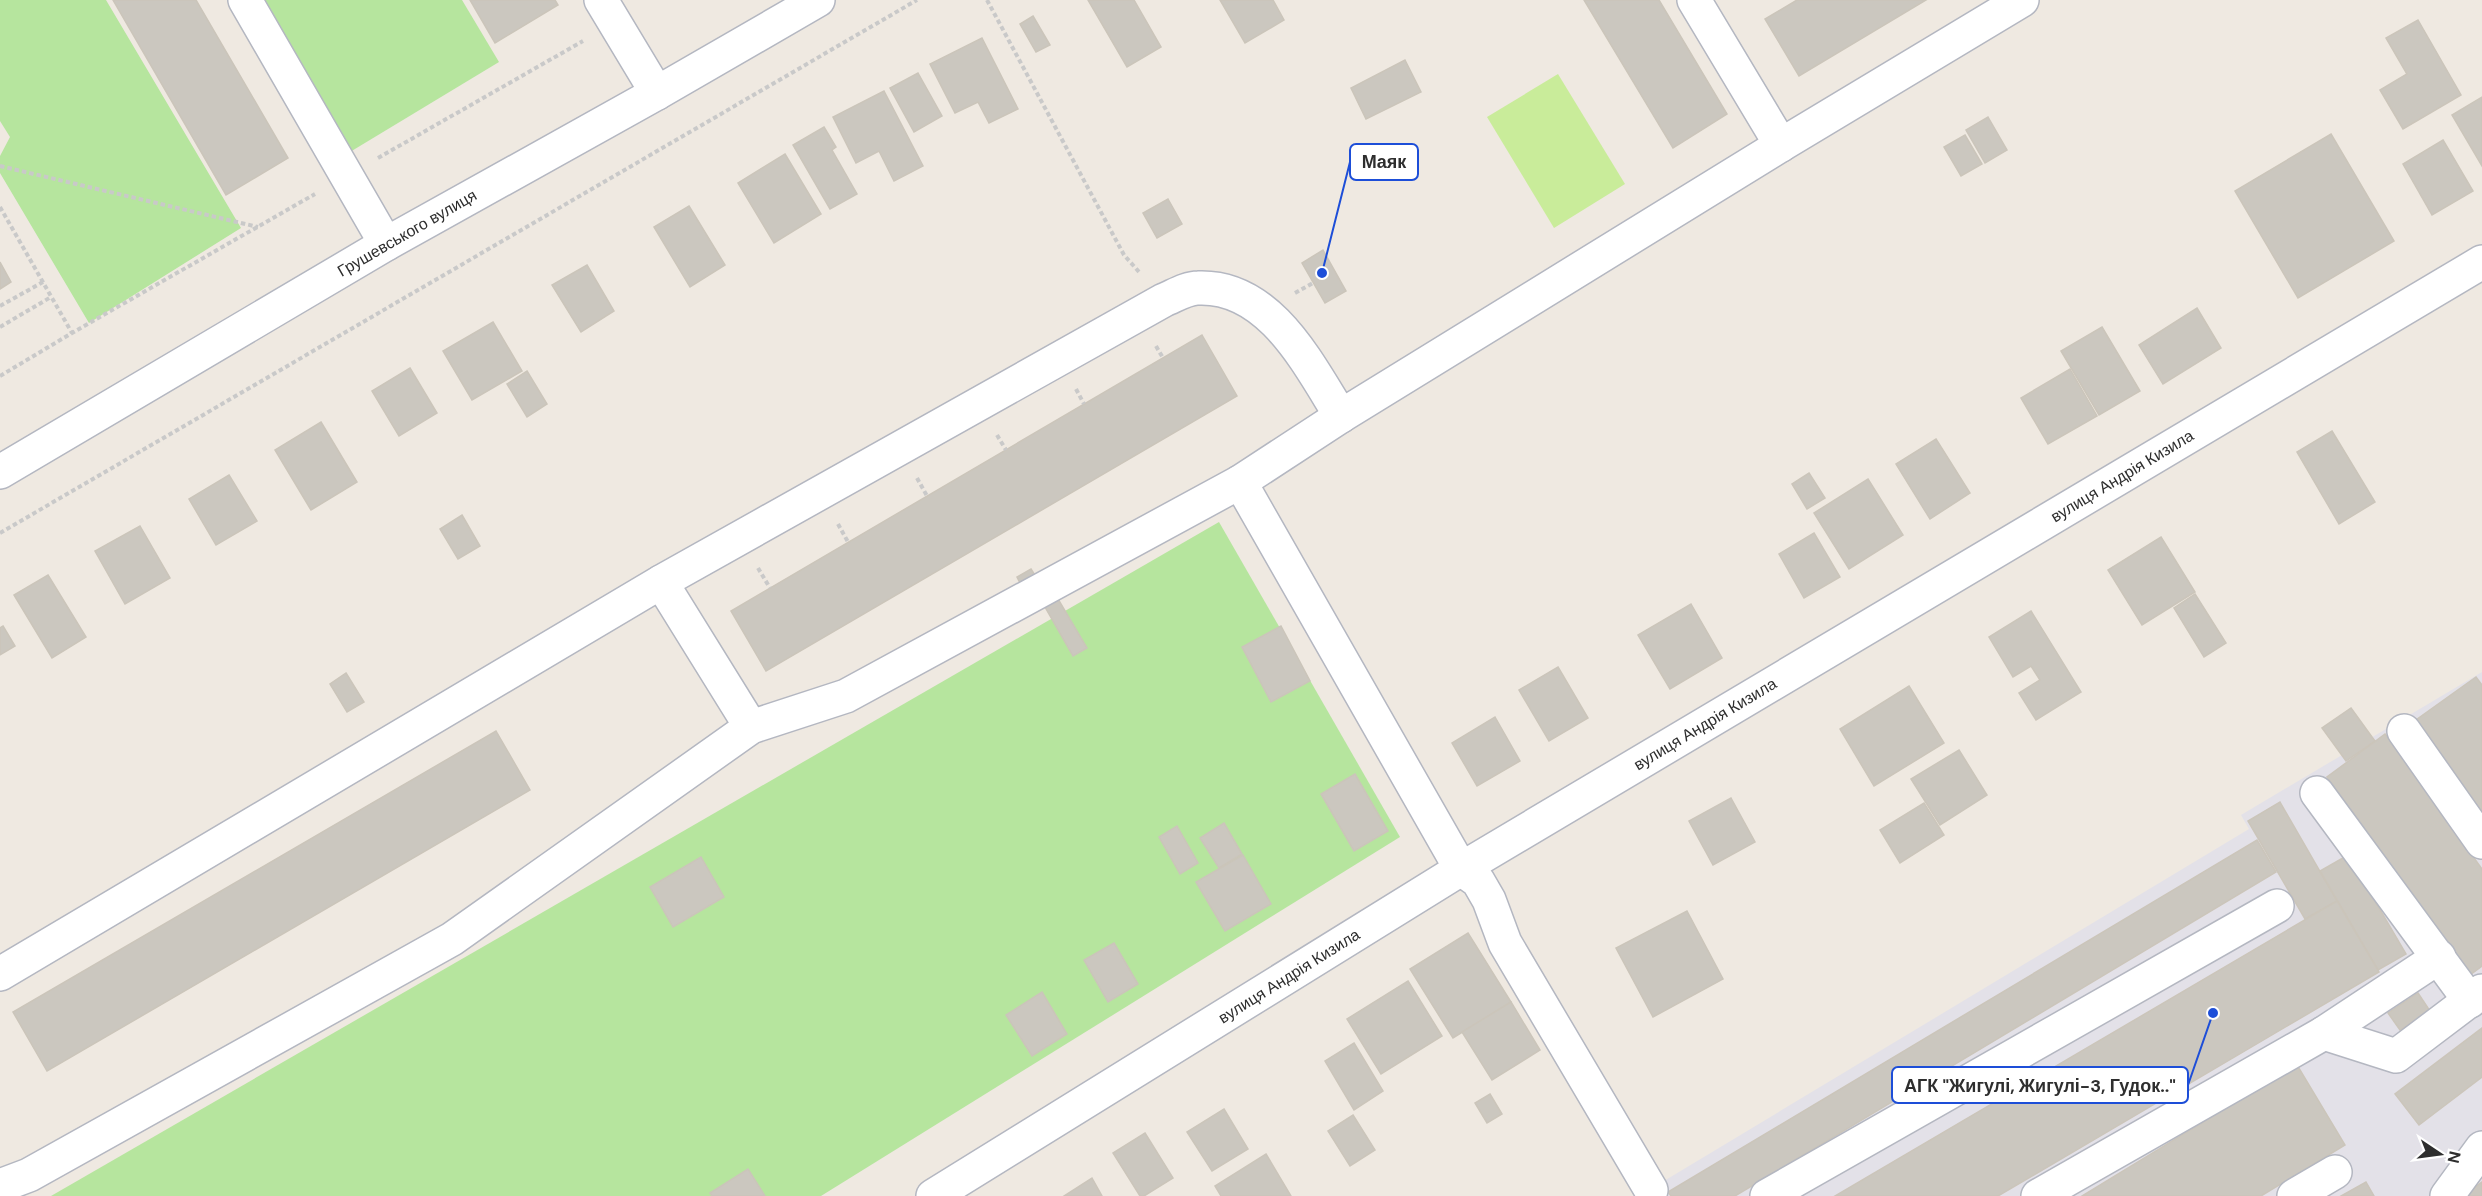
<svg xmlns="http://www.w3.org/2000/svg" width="2482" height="1196" font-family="'DM Sans',sans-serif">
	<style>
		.industrial { fill: #e3e1e8 }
		.green { fill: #b6e59e }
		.pitch { fill: #c9ec9a }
		.building { fill: #cbc7bf; stroke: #cbc5ba; stroke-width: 1.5 }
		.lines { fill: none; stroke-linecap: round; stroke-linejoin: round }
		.minor-casing { stroke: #b4b7c1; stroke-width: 36 }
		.path { stroke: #c9c9c9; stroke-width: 4; stroke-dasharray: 4.5 3; stroke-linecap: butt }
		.minor { stroke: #fff; stroke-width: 33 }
		.labels { text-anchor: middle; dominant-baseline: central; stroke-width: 5; stroke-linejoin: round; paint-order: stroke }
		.street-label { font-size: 16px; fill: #2e2e2e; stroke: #fff }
		.leader { fill: none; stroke: #1d4ed8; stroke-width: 2 }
		.callout-dot { fill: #1d4ed8; stroke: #fff; stroke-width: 2 }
		.callout { fill: #fff; stroke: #1d4ed8; stroke-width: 2 }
		.callout-label { font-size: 18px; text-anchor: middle; font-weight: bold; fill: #2e2e2e }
	</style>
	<rect width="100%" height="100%" fill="#efe9e1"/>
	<path class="industrial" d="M2482,672V1196H1639L2249,829L2241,815Z"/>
	<g class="green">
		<path d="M0,0H106L241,228L89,323L0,173V156L10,137L0,121Z"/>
		<path d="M262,0H462L499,62L350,152Z"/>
		<path d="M1219,522L1400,837L821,1196H51Z"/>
	</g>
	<path class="pitch" d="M1558,74L1625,184L1554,228L1487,117Z"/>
	<g class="building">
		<path d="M113,0H196L288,158L226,195Z"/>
		<path d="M470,0H555L558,5L495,43Z"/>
		<path d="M1088,0H1134L1161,47L1127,67Z"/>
		<path d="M1220,0H1273L1284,20L1245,43Z"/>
		<path d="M1584,0H1659L1727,114L1673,148Z"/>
		<path d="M1797,0H1926L1799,76L1765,19Z"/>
		<path d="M1033,16L1050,45L1036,52L1020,24Z"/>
		<path d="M2418,20L2461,95L2403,129L2380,90L2407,74L2386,38Z"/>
		<path d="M982,38L1018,109L989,123L978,102L955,113L930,64Z"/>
		<path d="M1405,60L1421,92L1366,119L1351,88Z"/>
		<path d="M918,73L942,116L914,132L890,88Z"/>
		<path d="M884,91L923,166L894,181L879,151L856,163L833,117Z"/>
		<path d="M2482,97V166L2452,115Z"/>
		<path d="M1988,117L2007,150L1985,163L1966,130Z"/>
		<path d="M824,127L836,147L832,150L857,194L830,209L793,145Z"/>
		<path d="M2331,134L2394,241L2298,298L2235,191Z"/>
		<path d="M1965,135L1982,164L1961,176L1944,147Z"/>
		<path d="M2443,140L2473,191L2432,215L2403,164Z"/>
		<path d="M785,154L821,214L774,243L738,183Z"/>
		<path d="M1168,199L1182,224L1157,238L1143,213Z"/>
		<path d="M689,206L725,265L690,287L654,227Z"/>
		<path d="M1323,250L1346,291L1325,303L1302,263Z"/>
		<path d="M0,262L11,282L0,289Z"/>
		<path d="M587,265L614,311L581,332L552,285Z"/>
		<path d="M2197,308L2221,348L2163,384L2139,345Z"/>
		<path d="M493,322L522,371L472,400L443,351Z"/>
		<path d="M2102,327L2140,391L2099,415L2061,351Z"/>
		<path d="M1202,335L1237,396L766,671L731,611Z"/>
		<path d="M410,368L437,413L399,436L372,391Z"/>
		<path d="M2070,369L2097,416L2048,444L2021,398Z"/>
		<path d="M527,371L547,404L527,417L507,384Z"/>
		<path d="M321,422L357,482L311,510L275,450Z"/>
		<path d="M2332,431L2375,502L2339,524L2297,452Z"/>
		<path d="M1936,439L1970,493L1930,519L1896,464Z"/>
		<path d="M1809,473L1825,498L1807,509L1792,484Z"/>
		<path d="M229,475L257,521L216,545L189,499Z"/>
		<path d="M1868,479L1903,535L1849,569L1814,513Z"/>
		<path d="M462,515L480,546L458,559L440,529Z"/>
		<path d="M140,526L170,578L125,604L95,551Z"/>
		<path d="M1814,533L1840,577L1804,598L1779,554Z"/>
		<path d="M2161,537L2195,592L2142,625L2108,570Z"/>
		<path d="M1031,569L1038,580L1023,589L1017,577Z"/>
		<path d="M48,575L86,637L52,658L14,595Z"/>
		<path d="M2195,594L2226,643L2204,657L2174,608Z"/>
		<path d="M1058,599L1087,648L1073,656L1045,607Z"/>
		<path d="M1691,604L1722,658L1670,689L1638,635Z"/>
		<path d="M2031,611L2081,692L2036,720L2019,693L2040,680L2031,666L2013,677L1989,637Z"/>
		<path d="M3,626L15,646L0,655V628Z"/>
		<path d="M1281,626L1310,681L1271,702L1242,647Z"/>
		<path d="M1558,667L1588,718L1549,741L1519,690Z"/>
		<path d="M346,673L364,702L347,712L330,684Z"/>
		<path d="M2476,677L2482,685V812L2416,720Z"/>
		<path d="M1909,686L1944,743L1874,786L1840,729Z"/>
		<path d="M2351,708L2375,741L2346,761L2322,728Z"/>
		<path d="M1495,717L1520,761L1477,786L1452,743Z"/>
		<path d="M496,731L530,790L47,1071L13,1012Z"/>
		<path d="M2385,734L2482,869V966L2470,975L2327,777Z"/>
		<path d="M1959,750L1987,795L1940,825L1911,779Z"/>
		<path d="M1355,774L1388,831L1354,851L1321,794Z"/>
		<path d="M1731,798L1755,842L1713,865L1689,821Z"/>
		<path d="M2280,802L2337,901L2305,919L2248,821Z"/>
		<path d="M1924,803L1944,835L1900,863L1880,830Z"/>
		<path d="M1224,823L1242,854L1219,868L1200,838Z"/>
		<path d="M1177,826L1198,863L1180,874L1159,837Z"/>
		<path d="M2257,840L2276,872L1735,1196H1671L1668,1192Z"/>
		<path d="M1243,855L1271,904L1225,931L1196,882Z"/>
		<path d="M2348,855L2406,954L2378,970L2320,871Z"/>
		<path d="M701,857L724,897L673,927L650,887Z"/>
		<path d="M2337,901L2379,972L1998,1196H1835Z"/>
		<path d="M1687,911L1723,979L1653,1017L1616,948Z"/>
		<path d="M1468,933L1511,1002L1453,1038L1410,969Z"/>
		<path d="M1114,943L1138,984L1108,1002L1084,960Z"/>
		<path d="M1408,981L1442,1036L1381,1074L1347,1019Z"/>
		<path d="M1042,992L1067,1034L1032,1056L1006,1015Z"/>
		<path d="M2418,993L2430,1011L2400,1030L2388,1013Z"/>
		<path d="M1511,1002L1540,1050L1492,1080L1462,1032Z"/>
		<path d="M2482,1028V1077L2419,1125L2395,1094Z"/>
		<path d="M1354,1043L1383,1091L1354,1110L1325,1061Z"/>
		<path d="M2297,1065L2345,1145L2261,1196H2082Z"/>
		<path d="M1490,1094L1502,1114L1487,1123L1475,1103Z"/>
		<path d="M1224,1109L1248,1149L1212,1171L1187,1132Z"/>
		<path d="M1353,1115L1375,1150L1350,1166L1328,1131Z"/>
		<path d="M1145,1133L1173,1178L1144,1196H1140L1113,1153Z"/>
		<path d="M1266,1154L1291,1196H1221L1215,1186Z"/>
		<path d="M748,1169L765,1196H712L710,1193Z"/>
		<path d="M1092,1178L1102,1196H1064Z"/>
		<path d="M2366,1182L2374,1196H2341Z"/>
		<path d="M2482,1182V1196H2463Z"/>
	</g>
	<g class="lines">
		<defs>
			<g id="minor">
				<path d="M245,0L386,244"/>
				<path d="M601,0L657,93"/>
				<path d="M1694,0L1781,145"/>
				<path d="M0,472L386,244L657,93L818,0"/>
				<path d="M1240,482L1461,869L1478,881L1489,900L1505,943L1651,1190"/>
				<path d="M661,582L751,727"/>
				<path d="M2404,731L2482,842"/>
				<path d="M2317,793L2470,1001"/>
				<path d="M0,974L661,582L1164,300C1174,296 1187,288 1198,288C1270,285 1308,364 1341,416"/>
				<path d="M2324,1033L2439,957"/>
				<path d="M0,1186L29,1175L452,939L751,727L846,696L1240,482L1341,416L1781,145L2022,0"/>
				<path d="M933,1196L1461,869L2482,262"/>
				<path d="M1767,1196L2277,906"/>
				<path d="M2038,1196L2324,1033L2396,1056L2482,991"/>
				<path d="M2294,1196L2335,1172"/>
				<path d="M2447,1196L2482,1148"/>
			</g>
		</defs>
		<use href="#minor" class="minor-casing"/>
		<g class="path">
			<path d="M987,0L1124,255L1140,273"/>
			<path d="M378,158L583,41"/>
			<path d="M0,166L258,227"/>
			<path d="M0,207L72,333"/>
			<path d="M1295,293L1313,283"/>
			<path d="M0,306L43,282"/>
			<path d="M0,327L51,297"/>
			<path d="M1156,346L1163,358"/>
			<path d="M0,376L72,333L315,194"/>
			<path d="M1076,389L1084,404"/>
			<path d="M997,435L1006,450"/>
			<path d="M917,478L927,496"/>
			<path d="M838,524L848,542"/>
			<path d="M0,533L917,0"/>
			<path d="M758,568L770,588"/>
		</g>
		<use href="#minor" class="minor"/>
	</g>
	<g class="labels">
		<g class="street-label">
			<text transform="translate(407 233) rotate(-30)">Грушевського вулиця</text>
			<text transform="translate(2122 476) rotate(-31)">вулиця Андрія Кизила</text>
			<text transform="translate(1705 724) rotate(-31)">вулиця Андрія Кизила</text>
			<text transform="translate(1289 976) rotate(-32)">вулиця Андрія Кизила</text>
		</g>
	</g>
	<path class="leader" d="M1322 273L1350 162M2213 1013L2188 1085"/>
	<g class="callout-dot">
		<circle cx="1322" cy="273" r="6"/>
		<circle cx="2213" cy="1013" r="6"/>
	</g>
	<g class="callout">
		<rect x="1350" y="144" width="68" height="36" rx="6"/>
		<rect x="1892" y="1067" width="296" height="36" rx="6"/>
	</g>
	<g class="callout-label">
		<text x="1384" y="168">Маяк</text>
		<text x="2040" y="1092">АГК "Жигулі, Жигулі-3, Гудок.."</text>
	</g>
	<g transform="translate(2440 1154) rotate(103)" stroke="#ffffff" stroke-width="4.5" paint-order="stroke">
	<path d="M0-4.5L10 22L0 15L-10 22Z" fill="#2e2e2e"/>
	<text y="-9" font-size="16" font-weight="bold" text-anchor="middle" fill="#2e2e2e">N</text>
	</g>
</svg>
